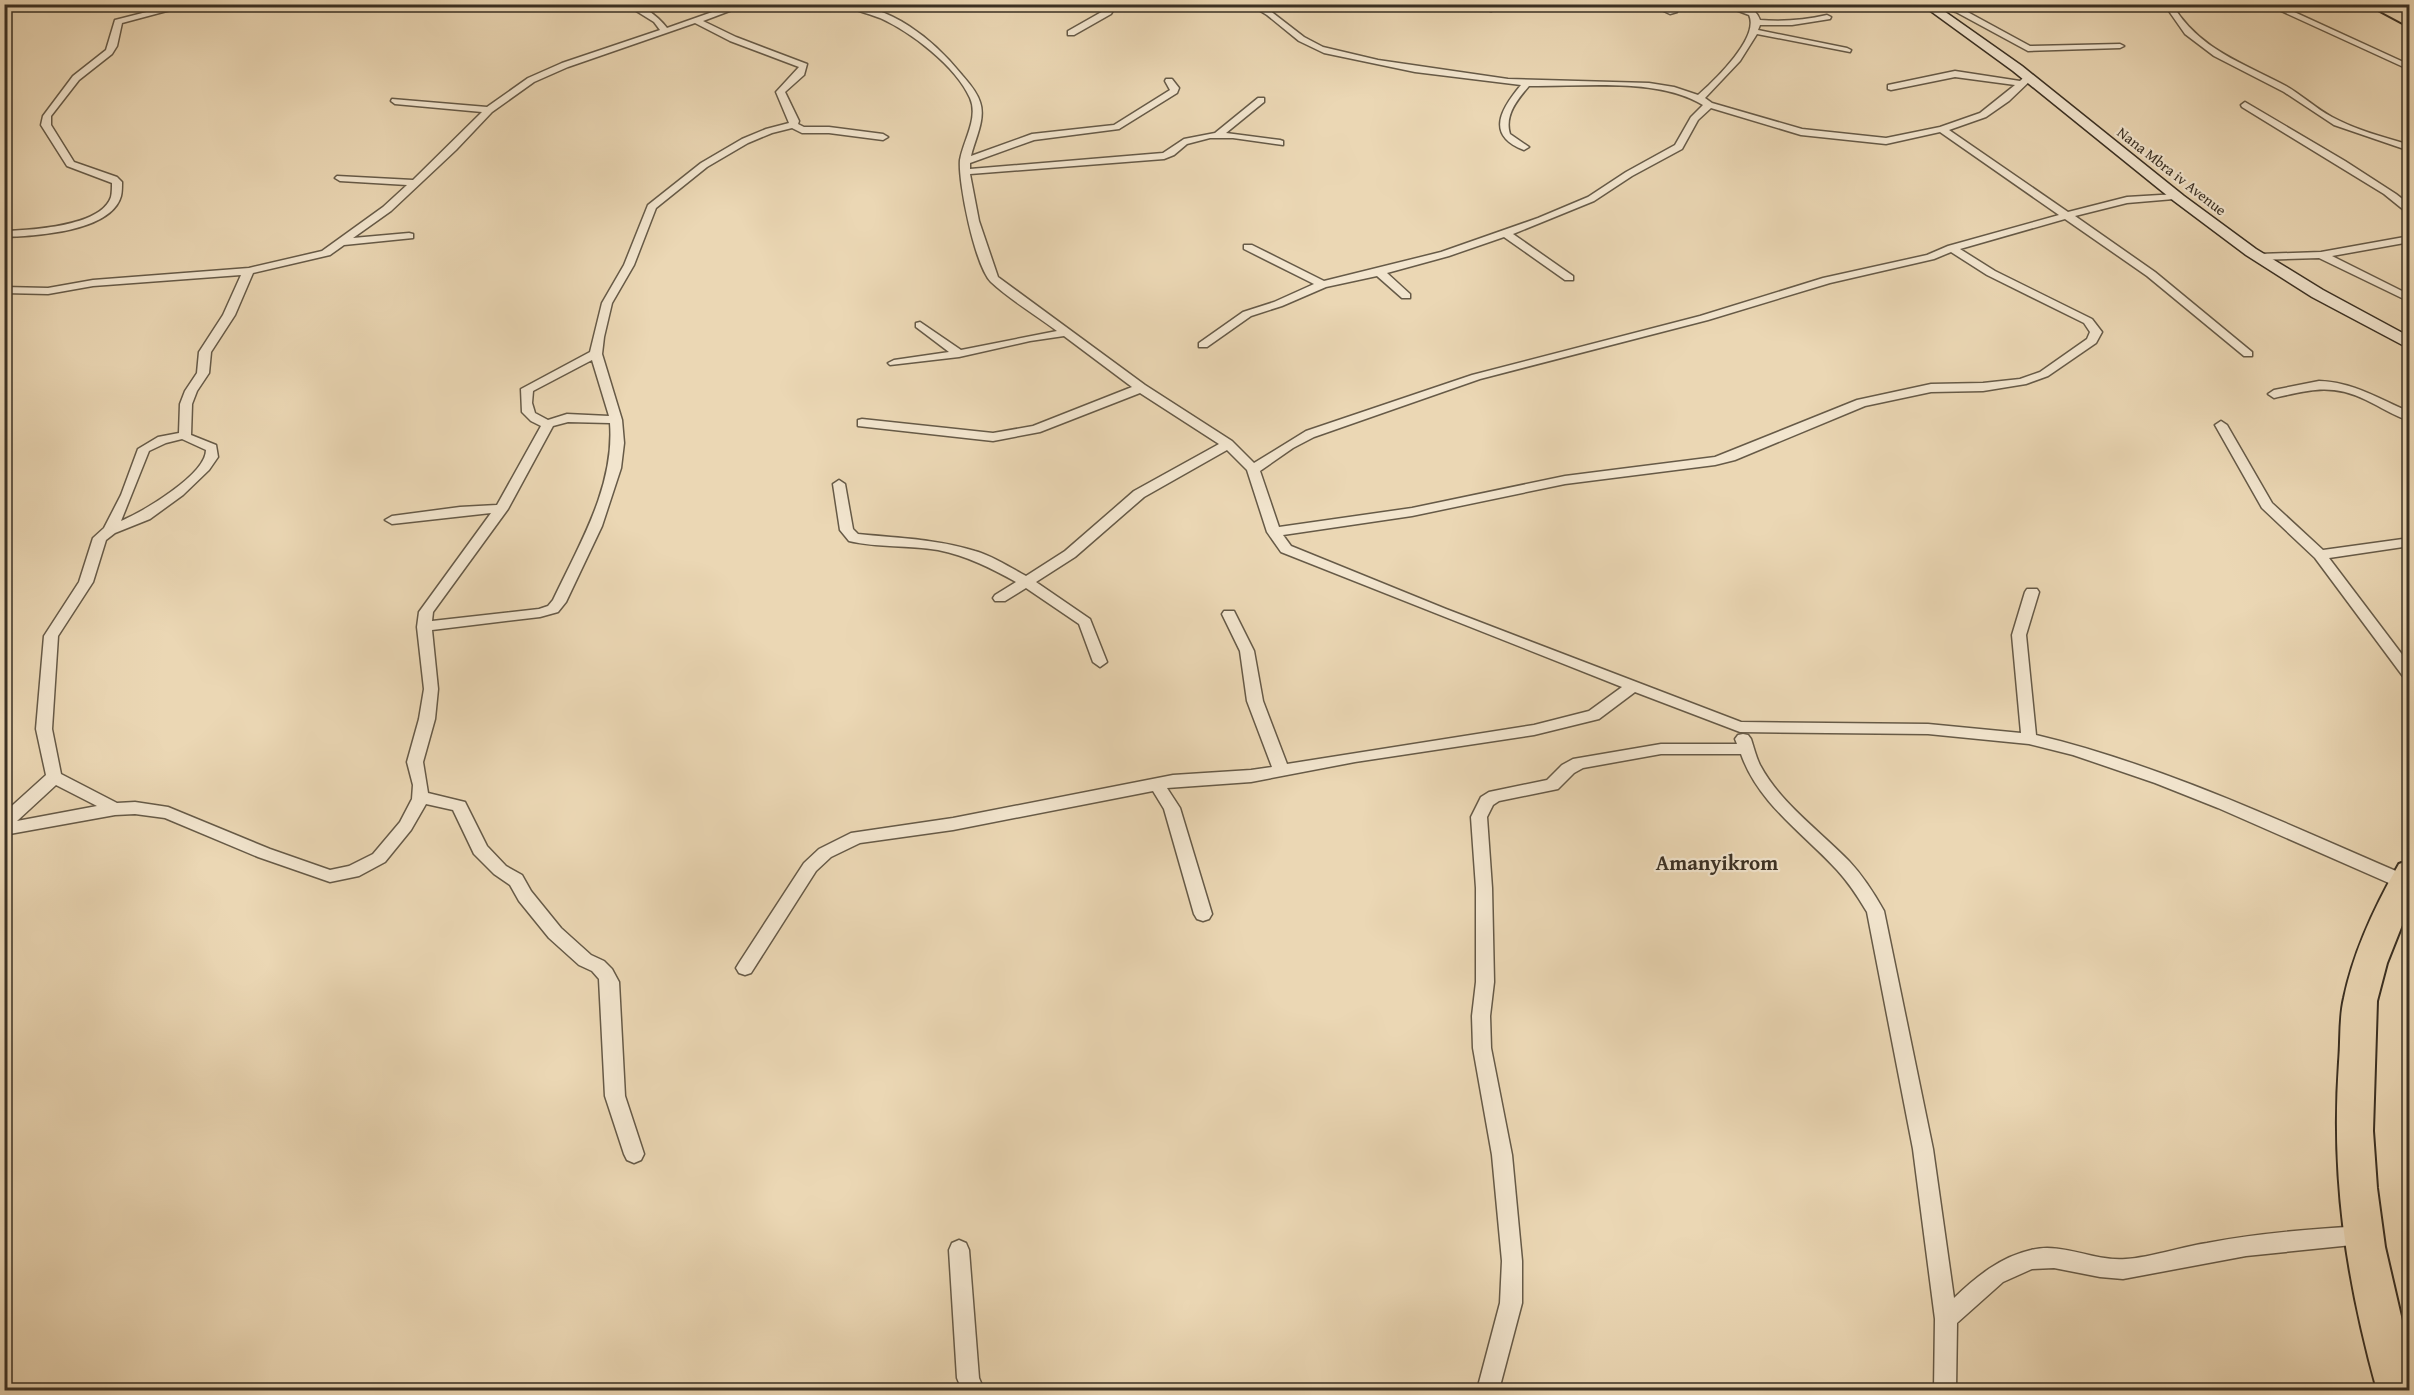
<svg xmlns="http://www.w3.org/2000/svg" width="2414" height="1395" font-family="'Gentium Book Plus',serif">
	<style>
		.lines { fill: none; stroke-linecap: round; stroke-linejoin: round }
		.street-casing { stroke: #665a47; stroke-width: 3 }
		.secondary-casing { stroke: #3a3023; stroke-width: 3 }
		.highway-casing { stroke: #3a3023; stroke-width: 4 }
		.street { fill: #f2e5ce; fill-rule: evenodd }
		.secondary { fill: #f2e5ce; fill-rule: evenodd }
		.highway { fill: #ebd7b4; fill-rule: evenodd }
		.labels { text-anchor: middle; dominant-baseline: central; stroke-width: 4.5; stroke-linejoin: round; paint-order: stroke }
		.far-street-label { font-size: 15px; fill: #3a3023; stroke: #f2e5ce }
		.quarter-label { font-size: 21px; font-weight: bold; fill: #3a3023; stroke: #f2e5ce }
	</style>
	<rect width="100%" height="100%" fill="#ebd7b4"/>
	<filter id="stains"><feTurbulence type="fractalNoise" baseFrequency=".00333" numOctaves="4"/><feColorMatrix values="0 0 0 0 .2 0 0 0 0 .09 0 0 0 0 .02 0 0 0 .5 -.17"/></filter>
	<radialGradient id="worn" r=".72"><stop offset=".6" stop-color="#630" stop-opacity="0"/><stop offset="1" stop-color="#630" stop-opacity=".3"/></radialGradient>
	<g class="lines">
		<defs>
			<g id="street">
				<path d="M178,4H193L122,23L117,46L112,54L79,80L51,116V125L74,162L117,177L122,182C122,186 122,192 121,196C111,232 34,236 4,237V231C30,230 101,227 111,197C112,193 112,187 112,183L67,166L41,125L43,116L73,76L106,50L115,20Z"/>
				<path d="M625,4C642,4 657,15 667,28L735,4H748L703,21L736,37L807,64L804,75L785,92L799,121L798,124L804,127H829L883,134L888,137L883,140L829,133H802L792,128L772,133L748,143L707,167L656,208L634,265L612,303L604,337L602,354L622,420L624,443L621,468L602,526L566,602L558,612L540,617L432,630L438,689L435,719L423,762L428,793L465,802L487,846L506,866L522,875L531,891L561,928L591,955L604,961L612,969L619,982L625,1096L644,1154L641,1160L634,1163L627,1160L624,1154L605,1096L599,979L592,971L579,965L549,938L519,901L510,885L494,874L474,854L453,810L426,804L411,830L385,862L359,876L330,882L258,857L165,818L135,814L115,815L4,835V813L46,775L36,729L44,636L79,582L93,538L104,528L121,495L138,449L158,437L179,433L180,404L185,391L197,373L199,352L223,315L241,275L93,286L48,294L4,293V287L48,288L93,280L249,268L322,251L383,207L407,185L340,181L335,178L337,176L413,180L482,112L395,104L391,101L392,99L487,107L528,78L562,63L660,30L654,22ZM695,23L730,41L799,67L776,92L789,123L766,129L742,139L701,163L648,205L624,265L602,303L590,352L521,389L522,412L531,421L541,426L497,505L460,507L392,516L385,520L392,524L491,513L419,612L417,627L424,689L419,719L407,762L413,785L412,799L400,822L373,854L349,866L330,870L270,849L168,807L135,802L117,803L61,774L52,729L58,636L93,582L106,540L115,533L150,519L183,495L209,470L218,457L216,445L191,435L192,404L197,391L209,373L211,352L235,315L253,273L330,255L344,245L413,238V234L409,233L353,238L391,211L456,150L492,112L534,82L568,67ZM592,360L609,416L567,414L548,420L535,413L532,403L533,391ZM568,422L610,423C615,486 579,545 553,600L548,606L539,609L432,621L433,612L508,509L553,426ZM182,439L206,450C206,475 142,512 121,521L149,451L166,443ZM56,785L97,806L17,821Z"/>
				<path d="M841,4C890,4 933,39 962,75C969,83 977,92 980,102C986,119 975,139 971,156L1032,134L1114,125L1170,90L1165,81L1166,79H1172L1179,88L1177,93L1119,129L1034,140L970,163V169L1163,153L1184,139L1215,133L1258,98H1264V102L1226,133L1280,140L1283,141V145L1233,138H1210L1187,144L1174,155L1164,159L970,174L979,221L998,277L1145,385L1232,441L1254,463L1306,431L1472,375L1700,316L1823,278L1927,255L1948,246L2059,215L1940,132L1886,144L1801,135L1711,108L1698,120L1682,149L1632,176L1594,201L1513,234L1573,276V280H1565L1504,237L1449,256L1387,273L1410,294V298H1402L1377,276L1326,287L1282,306L1251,316L1207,347H1199V343L1243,312L1274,302L1314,284L1244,249V245H1252L1324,281L1441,252L1538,218L1588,197L1626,172L1675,145L1691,117L1703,105C1657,77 1582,87 1529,86C1518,99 1504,115 1510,134L1529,147L1524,150C1485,135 1501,109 1521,85L1415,72L1324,53L1299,41L1267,15L1249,4L1264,6L1304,37L1323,47L1378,60L1508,79L1649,83L1674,87L1698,95C1715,80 1760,37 1749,15L1720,4C1734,4 1755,4 1760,20C1783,22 1805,20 1827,15L1831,17L1830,19L1792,25H1760L1758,30L1847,48L1851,50L1850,52L1757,34L1740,61L1705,98L1712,103L1802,129L1886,138L1940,127L1980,113L2015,85L1955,77L1891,90L1888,89V85L1955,71L2020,81L2026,75H2032V79L2009,101L1986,117L1949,130L2068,212L2127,197L2177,194L2179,196L2174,199L2127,203L2075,216L2155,272L2252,352V356H2244L2147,276L2065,219L1960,249L1995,271L2092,319L2102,332L2096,343L2048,376L2026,384L1983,391L1931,392L1865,406L1735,460L1715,465L1565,484L1412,516L1283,535L1291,546L1446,609L1741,722L1928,724L2021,733L2012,635L2025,592L2027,589H2037L2039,592L2026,635L2036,735C2166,766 2288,825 2410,877V887H2398L2218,808L2155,783L2073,755L2029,744L1928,734L1740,732L1635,692L1599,719L1534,735L1355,762L1251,782L1167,788L1180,808L1212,914L1209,919L1203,921L1197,919L1194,914L1164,809L1153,791L953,830L860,843L831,857L816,871L751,973L745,975L739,973L736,968L739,963L804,863L819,849L851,833L953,818L1173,775L1251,770L1272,767L1247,701L1240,651L1222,614L1224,611H1234L1254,651L1263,701L1287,764L1534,725L1589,711L1622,687L1281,552L1267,532L1247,470L1227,450L1144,497L1075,557L1036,582L1090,619L1107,662L1100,667L1093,662L1079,624L1026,588L1005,601H995L993,598L995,595L1016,582C991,568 967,556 938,550C909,545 878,548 849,541L840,530L833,484L839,480L845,484L853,529L858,534C897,538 937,539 975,551C993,556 1009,567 1026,576L1065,551L1134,491L1219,444L1140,393L1040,432L993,441L858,426V420L862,419L993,433L1033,426L1132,387L1064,336L1030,341L959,357L890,365L888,363L894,360L949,352L916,327V323L920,322L961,350L1057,331C1036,315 1010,300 991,282C975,266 958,182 960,160C963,141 979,118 970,98C956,66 911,32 880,18C867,13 853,10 841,4ZM1951,252L1987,275L2084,323L2090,332L2087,339L2040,372L2020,379L1983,383L1931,384L1857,400L1715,457L1565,476L1412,508L1279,527L1260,471L1293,448L1314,437L1480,379L1708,320L1830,283L1934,259Z"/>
				<path d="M1109,4H1117L1111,14L1074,35H1068V31L1105,10Z"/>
				<path d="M1465,4L1490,7L1509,4L1491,11Z"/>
				<path d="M1649,4H1661L1677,12L1670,14Z"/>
				<path d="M1924,4H1999L1962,9L2030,46L2120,44L2124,46L2120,48L2028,51L1956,12Z"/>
				<path d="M2031,4H2062L2058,6Z"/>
				<path d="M2164,4H2172C2198,49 2243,63 2286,86C2302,95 2315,108 2332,117C2356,130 2383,137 2410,145V151L2334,125L2284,92L2214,56L2185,34Z"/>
				<path d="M2266,4H2277L2410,65V70Z"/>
				<path d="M2245,102L2345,161L2396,194L2410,205V215L2384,194L2242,107L2241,105Z"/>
				<path d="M2410,236V242L2332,256L2410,295V302L2319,258L2259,260L2254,257L2259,254L2321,252Z"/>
				<path d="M2319,381C2353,382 2379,399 2410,412V421C2394,416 2381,407 2366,400C2331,383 2310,390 2274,398L2268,394L2274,390Z"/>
				<path d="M2221,421L2227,425L2272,503L2323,550L2410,538V546L2329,558L2410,665V681L2405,679L2315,558L2262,508L2215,425Z"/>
				<path d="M1743,734L1748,735L1751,739C1754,748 1756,757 1760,765C1781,804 1819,830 1849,861C1863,876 1874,893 1884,911L1933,1149L1954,1298C1976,1277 2000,1257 2031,1250C2063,1242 2094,1262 2126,1259C2153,1257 2180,1247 2207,1243C2258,1233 2310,1229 2362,1226L2369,1228L2372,1235L2369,1242L2362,1244L2246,1256L2123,1279L2100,1277L2054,1268L2032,1269L2003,1282L1957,1323L1956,1390H1934L1935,1319L1913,1149L1867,912C1858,897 1849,883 1837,870C1803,833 1758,803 1741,754H1661L1583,768L1574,773L1558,789L1499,801L1493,805L1487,817L1492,888L1494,982L1490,1016L1491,1048L1512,1155L1522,1261V1303L1499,1390H1477L1500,1303L1502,1261L1492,1155L1473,1048L1472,1016L1476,982V888L1471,817L1481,797L1489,792L1547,780L1562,765L1573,759L1661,744H1737L1735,739L1738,735Z"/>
				<path d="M959,1240L966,1243L969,1250L979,1378L984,1390H962L957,1378L949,1250L952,1243Z"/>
			</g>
			<path id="secondary" d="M1921,4H1934L2022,66L2184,196L2256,249L2323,290L2410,337V349L2312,297L2246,255L2174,201L2013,71Z"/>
			<g id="highway">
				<path d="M2367,4H2386L2410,17V27Z"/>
				<path d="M2410,860V905L2387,963L2377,1001L2373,1131L2377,1188L2385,1247L2410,1355V1390H2377C2346,1278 2331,1178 2339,1062C2341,1040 2339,1019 2344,998C2354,950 2375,906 2399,864Z"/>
			</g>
		</defs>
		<use href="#street" class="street-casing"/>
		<use href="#secondary" class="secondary-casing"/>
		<use href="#highway" class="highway-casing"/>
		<use href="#street" class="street"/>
		<use href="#secondary" class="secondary"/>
		<use href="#highway" class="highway"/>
	</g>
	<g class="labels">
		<g class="far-street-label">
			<text transform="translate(2172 171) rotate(38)">Nana Mbra ⅳ Avenue</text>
		</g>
		<g class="quarter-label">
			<text x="1717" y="862">Amanyikrom</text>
		</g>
	</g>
	<rect width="2414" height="1395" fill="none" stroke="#ebd7b4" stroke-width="24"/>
	<rect x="6" y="6" width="2402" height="1383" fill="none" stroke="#3a3023" stroke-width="3"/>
	<rect x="12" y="12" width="2390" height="1371" fill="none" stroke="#3a3023" stroke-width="1.5"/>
	<rect width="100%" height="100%" filter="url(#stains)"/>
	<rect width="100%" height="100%" fill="url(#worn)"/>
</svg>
